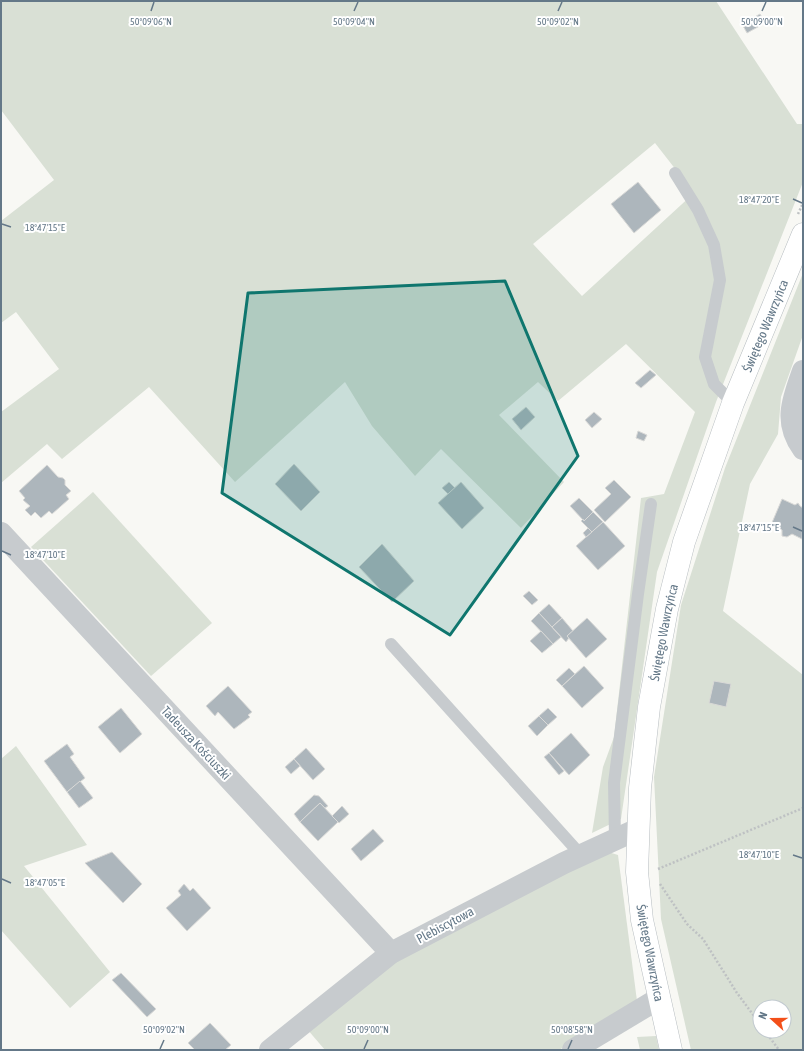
<svg xmlns="http://www.w3.org/2000/svg" width="804" height="1051" font-family="'Asap Condensed',sans-serif">
	<style>
		.green { fill: #d9e0d5; fill-rule: evenodd }
		.building { fill: #adb6bc; stroke: #d9d9d7 }
		.lines { fill: none; stroke-linecap: round; stroke-linejoin: round }
		.secondary-casing { stroke: #b7bdc1; stroke-width: 23 }
		.path { stroke: #bec1c3; stroke-width: 2.5; stroke-dasharray: 2 2; stroke-linecap: butt }
		.lane { stroke: #c7cbce; stroke-width: 12 }
		.street { stroke: #c7cbce; stroke-width: 22 }
		.secondary { stroke: #fff; stroke-width: 22 }
		.marked { fill: #0f766e; fill-opacity: 0.2; stroke: #0f766e; stroke-width: 3; stroke-linejoin: round }
		.ticks { fill: none; stroke: #647888; stroke-width: 1.5 }
		.labels { text-anchor: middle; dominant-baseline: central; stroke-width: 4; stroke-linejoin: round; paint-order: stroke }
		.street-label { font-size: 13px; fill: #647888; stroke: #fff }
		.ticks-label { font-size: 10px; text-anchor: middle; fill: #647888; stroke: #fff; stroke-width: 4; stroke-linejoin: round; paint-order: stroke }
	</style>
	<rect width="100%" height="100%" fill="#f8f8f4"/>
	<g class="green">
		<path d="M1,1H716L797,124H803V182L716,402L657,572L621,819L592,833L603,767L614,737L641,498L664,494L695,412L626,344L558,401L538,382L499,415L564,482L521,528L441,449L415,476L372,426L345,382L235,482L149,387L62,459L47,444L1,483V412L59,369L16,312L1,323V221L54,180L1,110ZM655,143L694,193L582,296L533,244Z"/>
		<path d="M803,273V335L781,397L778,434L750,484L723,611L803,675V1050H691L661,919L654,777L681,605L725,468ZM760,1007H784V1031H760Z"/>
		<path d="M93,492L212,623L151,676L31,547Z"/>
		<path d="M16,746L87,845L24,866L110,972L70,1008L1,930V759Z"/>
		<path d="M605,851L618,855L637,1001L631,1008L559,1050H325L307,1029L396,961Z"/>
		<path d="M656,1036L659,1050H640L637,1037Z"/>
	</g>
	<g class="building">
		<path d="M760,14L765,23L747,33L742,24Z"/>
		<path d="M638,182L661,210L634,233L611,204Z"/>
		<path d="M650,370L656,375L641,388L635,383Z"/>
		<path d="M526,407L535,417L521,430L512,419Z"/>
		<path d="M594,412L602,419L592,428L585,420Z"/>
		<path d="M638,431L647,435L644,441L636,438Z"/>
		<path d="M294,464L320,492L301,511L275,484Z"/>
		<path d="M47,465L58,477L63,478L65,480V485L71,491L66,495L69,499L52,514L49,511L41,518L35,512L31,516L25,510L30,506L23,500L25,498L19,491Z"/>
		<path d="M614,480L631,497L605,522L594,510L611,494L605,488Z"/>
		<path d="M449,482L455,488L448,494L442,488Z"/>
		<path d="M461,482L484,508L462,529L438,503Z"/>
		<path d="M579,498L593,512L584,521L570,506Z"/>
		<path d="M782,499L795,505L798,503L800,506L803,508L802,539L792,534L787,537L782,536V530L771,525Z"/>
		<path d="M593,512L603,522L592,532L581,521L583,519L584,521Z"/>
		<path d="M603,522L625,546L598,570L576,546Z"/>
		<path d="M588,528L592,532L586,537L583,533Z"/>
		<path d="M382,544L414,581L392,602L359,567Z"/>
		<path d="M529,591L538,600L532,605L523,596Z"/>
		<path d="M549,604L562,618L552,627L539,613Z"/>
		<path d="M539,613L561,637L553,644L531,621Z"/>
		<path d="M562,618L573,631L567,636L569,638L566,642L552,627Z"/>
		<path d="M587,618L607,639L586,658L567,636Z"/>
		<path d="M541,631L553,644L542,653L530,641Z"/>
		<path d="M584,666L604,688L582,708L562,686Z"/>
		<path d="M569,668L575,674L562,686L556,680Z"/>
		<path d="M714,681L731,684L726,707L709,703Z"/>
		<path d="M228,686L252,712L248,715L250,717L234,729L218,712L215,716L206,706Z"/>
		<path d="M121,708L142,734L120,753L98,727Z"/>
		<path d="M548,708L557,717L548,725L539,716Z"/>
		<path d="M539,716L548,725L537,736L528,726Z"/>
		<path d="M571,733L590,755L569,775L549,753Z"/>
		<path d="M67,744L74,754L70,757L85,778L67,792L44,761Z"/>
		<path d="M306,748L325,769L313,780L294,759Z"/>
		<path d="M549,753L564,771L559,775L544,757Z"/>
		<path d="M294,759L300,766L291,774L285,767Z"/>
		<path d="M80,781L93,798L79,808L67,792Z"/>
		<path d="M314,795L319,796L328,806L325,808L320,803L300,822L294,814Z"/>
		<path d="M320,803L338,822L318,841L300,822Z"/>
		<path d="M342,806L349,814L339,823L332,816Z"/>
		<path d="M373,829L384,841L361,861L351,849Z"/>
		<path d="M112,852L142,884L123,903L85,863Z"/>
		<path d="M184,884L190,891L193,888L211,908L187,931L166,908L181,895L178,891Z"/>
		<path d="M121,973L156,1009L147,1017L112,980Z"/>
		<path d="M210,1023L231,1045L225,1050H195L188,1043Z"/>
	</g>
	<g class="lines">
		<defs>
			<g id="secondary">
				<path id="s1" d="M671,1050L642,920L637,872L640,788L649,707L667,609L684,542L733,403L803,234"/>
			</g>
		</defs>
		<use href="#secondary" class="secondary-casing"/>
		<g class="path">
			<path d="M798,214L803,203"/>
			<path d="M658,869L803,808"/>
			<path d="M660,884L687,924L703,939L737,993L760,1024"/>
			<path d="M765,1031L779,1050"/>
		</g>
		<g class="lane">
			<path d="M675,173L698,210L714,245L720,280L705,357L714,384L733,403"/>
			<path d="M391,644L581,855"/>
			<path d="M615,838L614,783L638,594L651,504"/>
		</g>
		<g class="street">
			<path d="M803,371C793,399 783,422 803,449"/>
			<path d="M1,533L391,953"/>
			<path d="M270,1050L391,953L564,863L638,829"/>
			<path d="M573,1050L658,999"/>
		</g>
		<use href="#secondary" class="secondary"/>
	</g>
	<path class="marked" d="M505,281L578,456L450,635L222,493L248,293Z"/>
	<path class="ticks" d="M151,11L154,2M354,11L358,2M558,11L562,2M762,11L766,2M793,199L802,203M2,224L11,227M793,527L802,531M2,551L11,555M793,855L802,858M2,879L11,883M160,1049L164,1040M364,1049L368,1040M568,1049L572,1040"/>
	<g class="labels">
		<g class="street-label">
			<text stroke="none"><textPath href="#s1" startOffset="747">Świętego Wawrzyńca</textPath></text>
			<text stroke="none"><textPath href="#s1" startOffset="423">Świętego Wawrzyńca</textPath></text>
			<text transform="translate(196 743) rotate(47)">Tadeusza Kościuszki</text>
			<text transform="translate(445 925) rotate(-28)">Plebiscytowa</text>
			<text transform="translate(650 953) rotate(79)">Świętego Wawrzyńca</text>
		</g>
	</g>
	<g class="ticks-label">
		<text x="151" y="25">50°09'06"N</text>
		<text x="354" y="25">50°09'04"N</text>
		<text x="558" y="25">50°09'02"N</text>
		<text x="762" y="25">50°09'00"N</text>
		<text x="759" y="203">18°47'20"E</text>
		<text x="45" y="231">18°47'15"E</text>
		<text x="759" y="531">18°47'15"E</text>
		<text x="45" y="558">18°47'10"E</text>
		<text x="759" y="858">18°47'10"E</text>
		<text x="45" y="886">18°47'05"E</text>
		<text x="164" y="1033">50°09'02"N</text>
		<text x="368" y="1033">50°09'00"N</text>
		<text x="572" y="1033">50°08'58"N</text>
	</g>
	<rect width="804" height="1051" fill="none" stroke="#647888" stroke-width="4"/>
	<g transform="translate(772 1019) rotate(291)"><circle r="19" fill="#ffffff" stroke="#c1c9cf"/>
	<path d="M0-3L7 15L0 10L-7 15Z" fill="#f34f19"/>
	<text y="-6" font-size="11" font-weight="bold" text-anchor="middle" fill="#647888">N</text>
	</g>
</svg>
